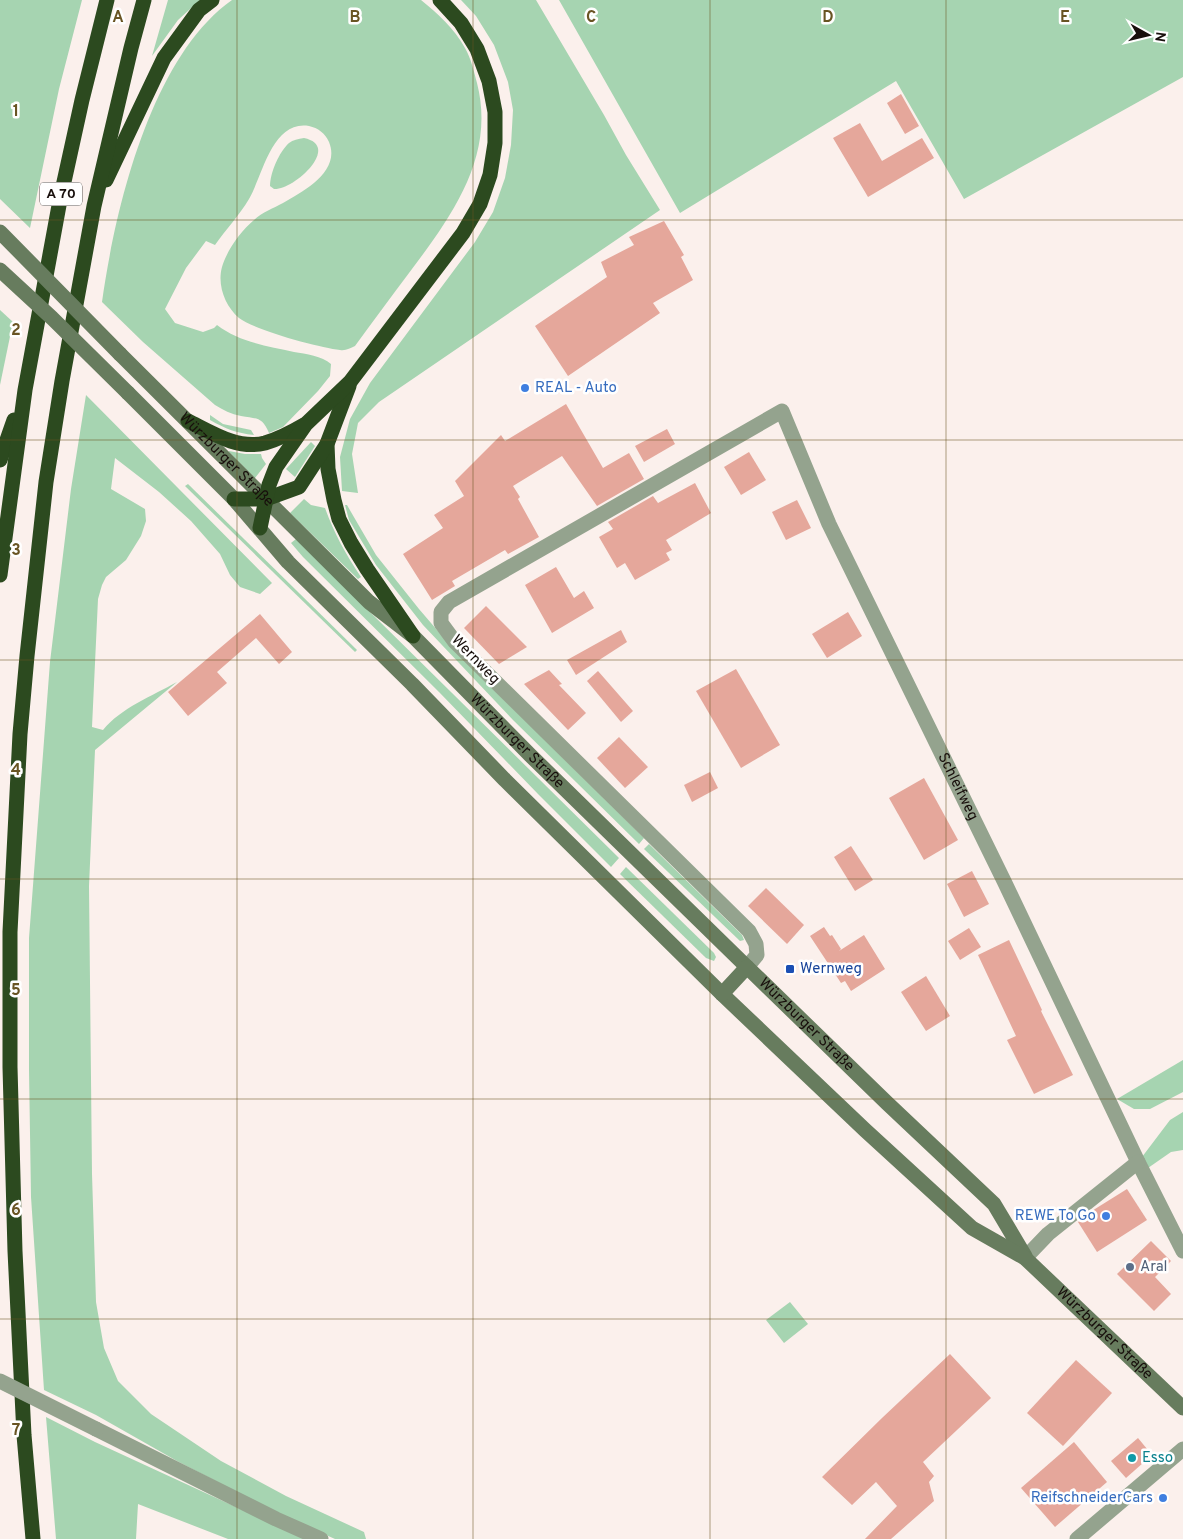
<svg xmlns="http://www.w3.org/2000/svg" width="1183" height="1539" font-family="Overpass,sans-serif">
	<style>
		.green { fill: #a6d4b1 }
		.building { fill: #e5a79b }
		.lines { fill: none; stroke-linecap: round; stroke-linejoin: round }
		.street { stroke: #94a38e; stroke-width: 15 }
		.secondary { stroke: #677c5e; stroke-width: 15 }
		.highway { stroke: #2c4a1f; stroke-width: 15 }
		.street-bridge { stroke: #94a38e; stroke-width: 15 }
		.secondary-bridge { stroke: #677c5e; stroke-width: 15 }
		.grid { fill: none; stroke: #695423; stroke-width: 1; stroke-opacity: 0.55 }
		.shop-dot { fill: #3f7fe0; stroke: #fff; stroke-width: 2 }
		.transit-dot { fill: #1a4fb4; stroke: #fff; stroke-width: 2 }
		.service-dot { fill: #5c6f8a; stroke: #fff; stroke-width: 2 }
		.culture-dot { fill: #0f9aa8; stroke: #fff; stroke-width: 2 }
		.labels { text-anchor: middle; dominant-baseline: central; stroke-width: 5; stroke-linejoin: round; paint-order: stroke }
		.shield { fill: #fff; stroke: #5d5755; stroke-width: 1 }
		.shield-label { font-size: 14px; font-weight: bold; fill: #180f0c }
		.shop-label { font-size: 15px; fill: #366cbe; stroke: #fff; text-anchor: end }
		.street-label { font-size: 15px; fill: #180f0c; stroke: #fff }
		.transit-label { font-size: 15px; fill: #164399; stroke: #fff; text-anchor: start }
		.service-label { font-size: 15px; fill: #4e5e75; stroke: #fff; text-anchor: start }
		.culture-label { font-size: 15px; fill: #0d838f; stroke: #fff; text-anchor: start }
		.grid-label { font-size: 16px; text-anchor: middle; font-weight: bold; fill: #695423; stroke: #fff; stroke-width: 5; stroke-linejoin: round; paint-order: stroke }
	</style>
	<rect width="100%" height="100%" fill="#fbf0ec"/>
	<g class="green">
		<path d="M0,0H82L59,89L30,228L0,199Z"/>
		<path d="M168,0H200L178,20L152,56Z"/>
		<path d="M232,0H421C438,14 454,28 465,48C471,58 474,72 477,83C496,157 451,217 409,273C391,297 373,321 355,346C350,348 346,351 340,350C320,348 254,330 239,318C225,306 217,285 222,267C227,250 241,231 254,220C262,212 274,208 283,203C304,191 341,171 329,142C325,133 318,128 309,126C272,120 263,175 249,199C239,216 226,229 215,245L206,241L186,268L165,309L175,323L203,332L214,328L217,325C239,342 267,346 294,352C306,354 322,356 331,364L330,376L318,391L283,427L269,433C262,416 256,419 241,416C231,414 223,410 215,405L143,342L102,302C115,209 151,57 232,0Z"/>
		<path d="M461,0H536L604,115L626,155L660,210L379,402L358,423L352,454L358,493L342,491L340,457L350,419L370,383L475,242L493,212L505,178L511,145L513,110L508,82L494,45L476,16Z"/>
		<path d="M559,0H1183V77L964,199L896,81L680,213Z"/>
		<path d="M304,138C342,146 294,190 274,189L270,186C270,173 279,152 289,143C293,140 298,139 304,138Z"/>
		<path d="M0,310L13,322L0,385Z"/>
		<path d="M86,395L272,583L260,594L240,587L230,575L220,554L191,521L159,492L115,458L111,489L145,509L146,521L141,536L126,560L106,577L102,585L98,599L92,727L103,730C121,708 152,696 177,682L95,750L89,886L92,1174L96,1302L104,1348L118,1381L151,1414L221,1461L286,1496L364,1532L366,1539H335L279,1514L177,1461L96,1415L44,1390L31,1197L29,1070V938L50,662L71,489Z"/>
		<path d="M210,415L223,424L251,430L254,435C236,433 226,429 210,420Z"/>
		<path d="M311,442L315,446L295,477L286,469Z"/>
		<path d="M229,451L245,454H261L262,458L266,464L255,478L229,452Z"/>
		<path d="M188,484L357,650L355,652L185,486Z"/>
		<path d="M304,499L311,505L325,508C334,533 346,555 361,577L358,579L290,513Z"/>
		<path d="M345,505H347L351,512L376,555L419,609L455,651L644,838L639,844L513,720L423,625L376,565L349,520Z"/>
		<path d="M296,539L619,858L611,867L538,794L439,692L303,557L291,543Z"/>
		<path d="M649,844L742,935L744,940L740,941L644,849Z"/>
		<path d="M626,867L714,953L716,957L714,961L706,958L620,874Z"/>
		<path d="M1183,1060V1092L1150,1109H1134L1117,1099Z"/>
		<path d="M1183,1112V1150L1171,1152L1148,1168L1142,1157L1170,1120Z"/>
		<path d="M790,1302L808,1324L784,1343L766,1320Z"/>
		<path d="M46,1417L95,1442L305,1539H228L138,1504L136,1539H56Z"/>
	</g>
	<g class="building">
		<path d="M901,94L919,126L905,134L887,103Z"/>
		<path d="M860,123L882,161L922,138L934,158L868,197L833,138Z"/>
		<path d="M664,221L684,255L681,257L693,280L653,303L660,313L568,376L535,326L607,277L601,262L634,245L629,237Z"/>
		<path d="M566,404L603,468L629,453L644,479L597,506L562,456L513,486L520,497L518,499L539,537L508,554L505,550L452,581L455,586L432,600L403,554L443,528L434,515L464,496L455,481L501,435L505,441Z"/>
		<path d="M667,429L675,444L644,462L635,446Z"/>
		<path d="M749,452L766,480L741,495L724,467Z"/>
		<path d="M695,483L711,513L666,540L672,550L666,553L670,560L635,580L625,563L617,568L599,537L613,529L608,522L653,496L658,503Z"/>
		<path d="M797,500L811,528L786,540L772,512Z"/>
		<path d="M556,567L574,598L584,591L594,608L552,633L525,585Z"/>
		<path d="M486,606L527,647L499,664L464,628Z"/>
		<path d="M848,612L862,636L827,658L812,634Z"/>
		<path d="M260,614L292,652L279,664L256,638L217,672L227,683L188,716L168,692Z"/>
		<path d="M621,630L627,642L576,675L567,660Z"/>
		<path d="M736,669L780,745L741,768L696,691Z"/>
		<path d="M549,670L562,684L559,685L586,713L568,730L524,684Z"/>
		<path d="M598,671L633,711L621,722L587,681Z"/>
		<path d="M619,737L648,767L625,788L597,758Z"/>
		<path d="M710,772L718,788L692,802L684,785Z"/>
		<path d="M924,778L958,840L924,860L889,798Z"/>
		<path d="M851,846L873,880L855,891L834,857Z"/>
		<path d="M972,871L989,904L964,917L947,884Z"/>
		<path d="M766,888L804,925L787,944L748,906Z"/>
		<path d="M824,927L830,936L832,935L841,949L839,951L864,935L885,969L851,991L845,981L841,983L810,936Z"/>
		<path d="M969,928L981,947L960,960L948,941Z"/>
		<path d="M1009,940L1042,1010L1041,1011L1073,1075L1034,1094L1007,1040L1016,1036L978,955Z"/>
		<path d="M926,976L950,1016L926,1031L901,992Z"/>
		<path d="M1127,1189L1147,1220L1097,1252L1078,1222L1095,1209Z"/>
		<path d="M1151,1241L1171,1261L1155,1277L1171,1294L1154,1311L1117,1274Z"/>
		<path d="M950,1354L991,1398L923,1462L934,1476L929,1482L934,1501L891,1539H865L897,1506L876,1482L852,1505L822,1477L882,1418Z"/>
		<path d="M1076,1360L1112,1393L1063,1446L1027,1413Z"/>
		<path d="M1138,1438L1152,1455L1126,1478L1111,1461Z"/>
		<path d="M1074,1442L1107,1482L1055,1527L1021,1488Z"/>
	</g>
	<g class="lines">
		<g class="street">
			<path id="s1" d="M747,967L757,955L756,944L749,931L455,642L441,623V612L449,602L782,411L829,524L1004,881L1138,1162L1183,1251"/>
			<path d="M1025,1258L1048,1234L1138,1162"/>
			<path d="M96,1429L276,1519L321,1539"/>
			<path d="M1077,1539L1183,1449"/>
		</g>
		<g class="secondary">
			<path id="s2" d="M120,354L369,602L413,636L530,755L747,967L887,1103L994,1204L1025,1256"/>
			<path id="s3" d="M128,393L234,499L288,562L412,684L505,780L722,994L865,1130L972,1228L1025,1258L1183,1408"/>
			<path d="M722,994L747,967"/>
		</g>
		<g class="highway">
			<path d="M106,180L164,58L199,10L212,0"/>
			<path d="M349,386L327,444L328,469L334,500L339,519L351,543L367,569L413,636"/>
			<path d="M188,421C212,433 238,450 265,443C279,439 292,432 304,425"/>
			<path d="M0,460L14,420"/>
			<path d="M234,499H266L299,487L327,444"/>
			<path d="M260,528L269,485L276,467L306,424L350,382L463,233L480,204L490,175L495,143V112L489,81L477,49L461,23L440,0"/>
			<path d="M0,575L25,390L60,200L82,100L107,0"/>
			<path d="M33,1539L24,1435L15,1251L10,1067V932L20,734L27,656L46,482L62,381L94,206L131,48L144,0"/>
		</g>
		<path class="street-bridge" d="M0,1381L96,1429"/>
		<g class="secondary-bridge">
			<path d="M0,232L120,354"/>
			<path d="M0,270L52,318L128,393"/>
		</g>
	</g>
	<path class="grid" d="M237,0V1539M473,0V1539M710,0V1539M946,0V1539M0,220H1183M0,440H1183M0,660H1183M0,879H1183M0,1099H1183M0,1319H1183"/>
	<g class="shop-dot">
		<circle cx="525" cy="388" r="5"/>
		<circle cx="1106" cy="1216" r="5"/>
		<circle cx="1163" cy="1498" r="5"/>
	</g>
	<rect class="transit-dot" x="785" y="964" width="10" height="10" rx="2.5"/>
	<circle class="service-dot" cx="1130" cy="1267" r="5"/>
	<circle class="culture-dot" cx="1132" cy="1458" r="5"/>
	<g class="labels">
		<rect class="shield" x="40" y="182.5" width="42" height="23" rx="4"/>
		<g class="shield-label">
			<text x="61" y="194">A 70</text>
		</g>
		<g class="shop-label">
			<text x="535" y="388" text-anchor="start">REAL - Auto</text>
			<text x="1096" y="1216">REWE To Go</text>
			<text x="1153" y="1498">ReifschneiderCars</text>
		</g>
		<g class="street-label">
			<text stroke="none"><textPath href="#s2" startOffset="150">Würzburger Straße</textPath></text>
			<text transform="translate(475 660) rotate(46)">Wernweg</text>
			<text stroke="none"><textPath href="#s2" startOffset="555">Würzburger Straße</textPath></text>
			<text stroke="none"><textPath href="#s1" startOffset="1300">Schleifweg</textPath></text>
			<text stroke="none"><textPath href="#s2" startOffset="960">Würzburger Straße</textPath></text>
			<text stroke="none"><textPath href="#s3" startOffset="1358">Würzburger Straße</textPath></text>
		</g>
		<g class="transit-label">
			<text x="800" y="969">Wernweg</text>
		</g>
		<g class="service-label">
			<text x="1140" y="1267">Aral</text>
		</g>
		<g class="culture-label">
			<text x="1142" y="1458">Esso</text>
		</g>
	</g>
	<g class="grid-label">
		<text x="118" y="22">A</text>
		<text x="355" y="22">B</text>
		<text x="591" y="22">C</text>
		<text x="828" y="22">D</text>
		<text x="1065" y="22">E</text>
		<text x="16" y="116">1</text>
		<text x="16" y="335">2</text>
		<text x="16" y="555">3</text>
		<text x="16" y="775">4</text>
		<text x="16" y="995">5</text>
		<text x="16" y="1215">6</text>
		<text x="16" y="1435">7</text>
	</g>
	<g transform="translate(1148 35) rotate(98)" stroke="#ffffff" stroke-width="4" paint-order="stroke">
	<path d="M0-4L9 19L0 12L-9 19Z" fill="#180f0c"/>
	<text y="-8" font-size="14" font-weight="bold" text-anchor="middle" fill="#180f0c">N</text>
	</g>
</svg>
